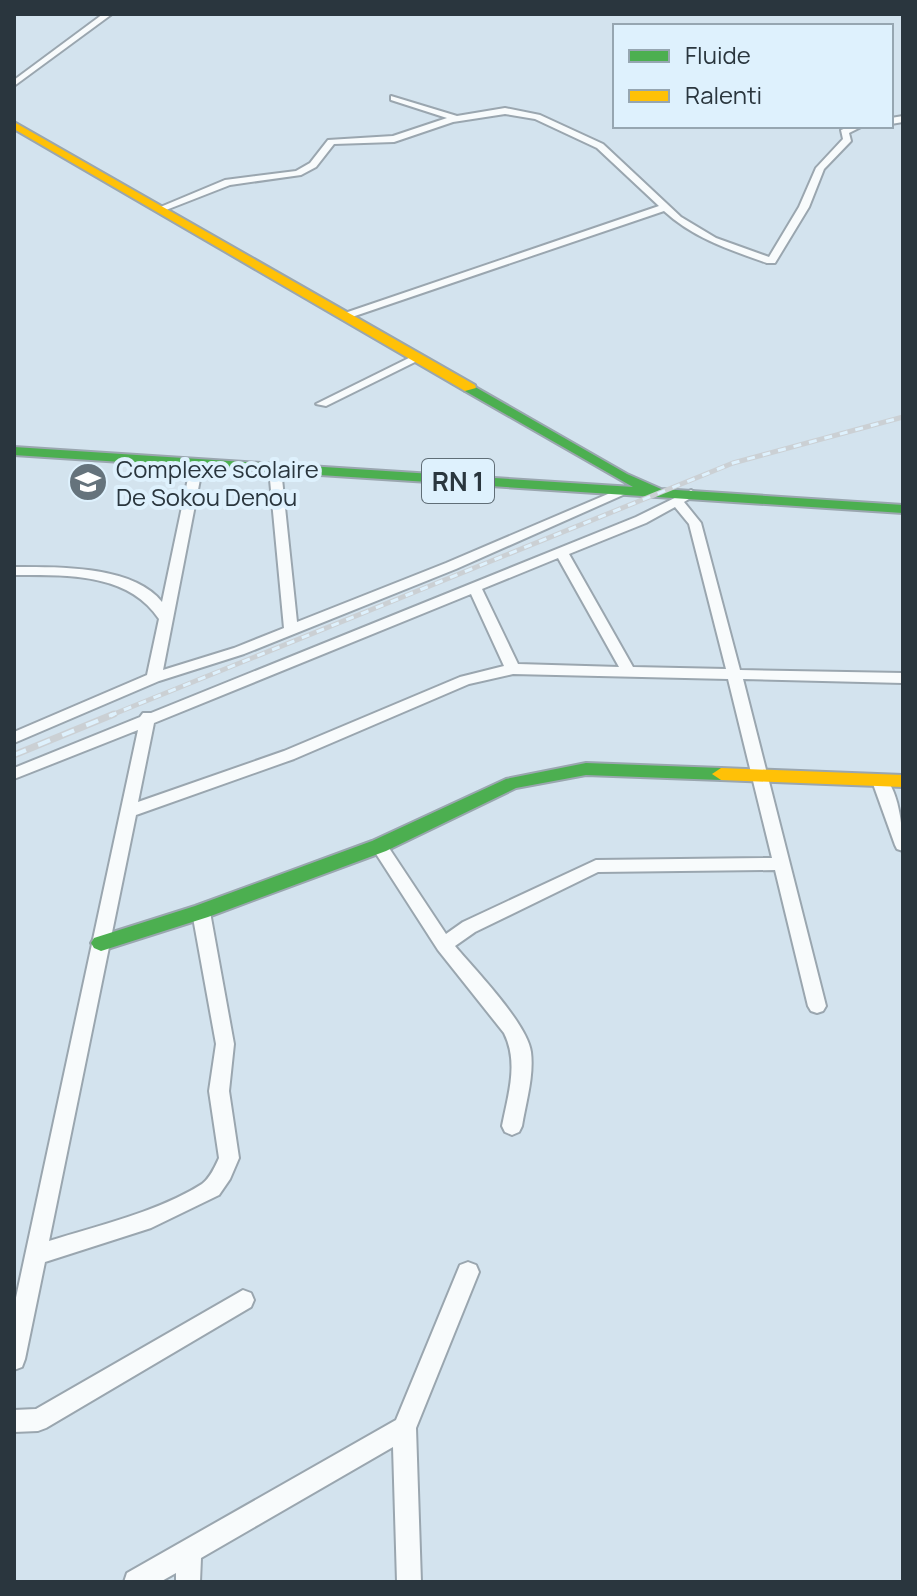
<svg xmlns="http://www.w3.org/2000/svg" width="917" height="1596" font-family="Manrope,sans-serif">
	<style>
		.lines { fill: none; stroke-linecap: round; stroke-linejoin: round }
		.street-casing { stroke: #9aa6af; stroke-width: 4 }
		.fast-casing { stroke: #9aa6af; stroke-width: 4 }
		.slow-casing { stroke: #9aa6af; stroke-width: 4 }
		.street { fill: #f8fbfc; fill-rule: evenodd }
		.fast { fill: #4caf50; fill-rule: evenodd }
		.slow { fill: #ffc107; fill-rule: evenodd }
		.rail-far1-casing { stroke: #cbd0d4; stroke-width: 5 }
		.rail-casing { stroke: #cbd0d4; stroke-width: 7 }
		.rail-far1 { stroke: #def1fd; stroke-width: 3; stroke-dasharray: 8; stroke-linecap: butt }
		.rail { stroke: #def1fd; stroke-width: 4; stroke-dasharray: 13; stroke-linecap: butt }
		.labels { text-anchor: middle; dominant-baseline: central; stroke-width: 8; stroke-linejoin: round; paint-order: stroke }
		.far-poi-label { font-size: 24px; fill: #2a363e; stroke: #def1fd; text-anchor: start }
		.shield { fill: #def1fd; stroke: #606e77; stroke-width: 2 }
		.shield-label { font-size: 26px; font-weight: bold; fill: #2a363e }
	</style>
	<rect width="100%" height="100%" fill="#d3e3ee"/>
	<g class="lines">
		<defs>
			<g id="street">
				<path d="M103,14H112L14,86V80Z"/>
				<path d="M391,96L457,116L505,108L540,115L603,144L681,217L716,238L769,257L799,207L816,168L843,139L841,130L851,126H863L849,133L851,141L824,169L809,207L775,263H767C730,250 693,238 664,211L346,319L342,318V314L659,206L597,148L535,119L505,114L453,122L394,142L334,144L316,167L301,175L230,185L166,210L158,208L225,180L296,171L310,163L328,140L393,136L447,118L391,100Z"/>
				<path d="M903,116V122L891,124V118Z"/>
				<path d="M417,354L421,355V359L326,406L316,404Z"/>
				<path d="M197,460L203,464L163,670L234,648L284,628L269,469L271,466H279L281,469L297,622L446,563L622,488H630L632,491L456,569L244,654L159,681L14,743V732L147,675L159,619C128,572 64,575 14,575V567C57,567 133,565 162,602L191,464Z"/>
				<path d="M691,490L697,494L684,502L701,523L740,670L903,673V683L743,679L826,1006L823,1011L817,1013L811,1011L808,1006L775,870L598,872L475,932L455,946C475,970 527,1023 531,1052C534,1076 526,1102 522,1126L519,1132L512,1135L505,1132L502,1126C508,1095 519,1063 504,1033L438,950L371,846L373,842H385L446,934L463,922L596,860L772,858L728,679L513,674L469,684L294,759L136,815L49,1241C97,1226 160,1211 202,1184C210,1178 215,1167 219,1158L209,1091L216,1044L192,912L195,907H207L210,912L234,1044L229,1091L239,1158L230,1179L219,1195L151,1228L45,1262L25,1359L22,1367L14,1370V1307L138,730L14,779V768L140,717L143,713H151L636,517ZM675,507L689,524L726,669L633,667L569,554L646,523ZM558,558L619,667L518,664L482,589ZM471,594L504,666L460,677L284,751L138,802L154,723Z"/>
				<path d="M880,775C899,783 903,832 903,851L897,849L895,845L872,781Z"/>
				<path d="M468,1262L476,1265L479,1272L416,1428L421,1582H397L393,1447L201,1558L200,1582H176V1573L160,1582H124L127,1573L396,1420L460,1265Z"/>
				<path d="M243,1290L251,1293L254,1300L251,1307L46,1428L38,1431L14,1432V1410L36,1409Z"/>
			</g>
			<g id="fast">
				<path d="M470,384L627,474L661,489L903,505V513L14,455V447L633,487L465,391V385Z"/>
				<path d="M586,763L721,768L730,774L721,780L586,775L516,788L386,851L208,917L101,951L94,948L91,943L94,938L195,906L372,841L506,779Z"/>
			</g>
			<g id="slow">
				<path d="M14,122L475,385L476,388L465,391L14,129Z"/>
				<path d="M721,768L903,775V787L721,780L712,774Z"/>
			</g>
		</defs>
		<use href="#street" class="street-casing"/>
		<use href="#fast" class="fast-casing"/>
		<use href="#slow" class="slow-casing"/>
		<use href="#street" class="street"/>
		<use href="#fast" class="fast"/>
		<use href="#slow" class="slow"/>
		<defs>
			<path id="rail-far1" d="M109,716L733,463L903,417"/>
			<path id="rail" d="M14,755L114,714"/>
		</defs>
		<use href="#rail-far1" class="rail-far1-casing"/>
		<use href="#rail" class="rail-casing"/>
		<use href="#rail-far1" class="rail-far1"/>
		<use href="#rail" class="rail"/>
	</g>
	<defs>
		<symbol id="school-disc" viewBox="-11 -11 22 22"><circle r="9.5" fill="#65737c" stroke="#def1fd"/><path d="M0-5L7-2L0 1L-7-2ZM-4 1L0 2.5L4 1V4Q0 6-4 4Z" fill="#fff"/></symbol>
	</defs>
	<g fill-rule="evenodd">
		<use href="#school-disc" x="66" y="460" width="44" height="44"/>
	</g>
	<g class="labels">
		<g class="far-poi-label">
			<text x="116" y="468">Complexe scolaire<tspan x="116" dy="28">De Sokou Denou</tspan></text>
		</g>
		<rect class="shield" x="422" y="459" width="72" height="44" rx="6"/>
		<g class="shield-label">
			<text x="458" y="481">RN 1</text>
		</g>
	</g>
	<rect width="917" height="1596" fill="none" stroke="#2a363e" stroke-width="32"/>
	<rect x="613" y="24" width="280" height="104" fill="#def1fd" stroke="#96a6b1" stroke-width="2"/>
	<rect x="629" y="50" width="40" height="12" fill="#4caf50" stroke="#96a6b1" stroke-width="2"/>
	<text x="685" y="64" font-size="24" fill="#2a363e">Fluide</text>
	<rect x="629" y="90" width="40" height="12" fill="#ffc107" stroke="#96a6b1" stroke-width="2"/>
	<text x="685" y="104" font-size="24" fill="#2a363e">Ralenti</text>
</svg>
